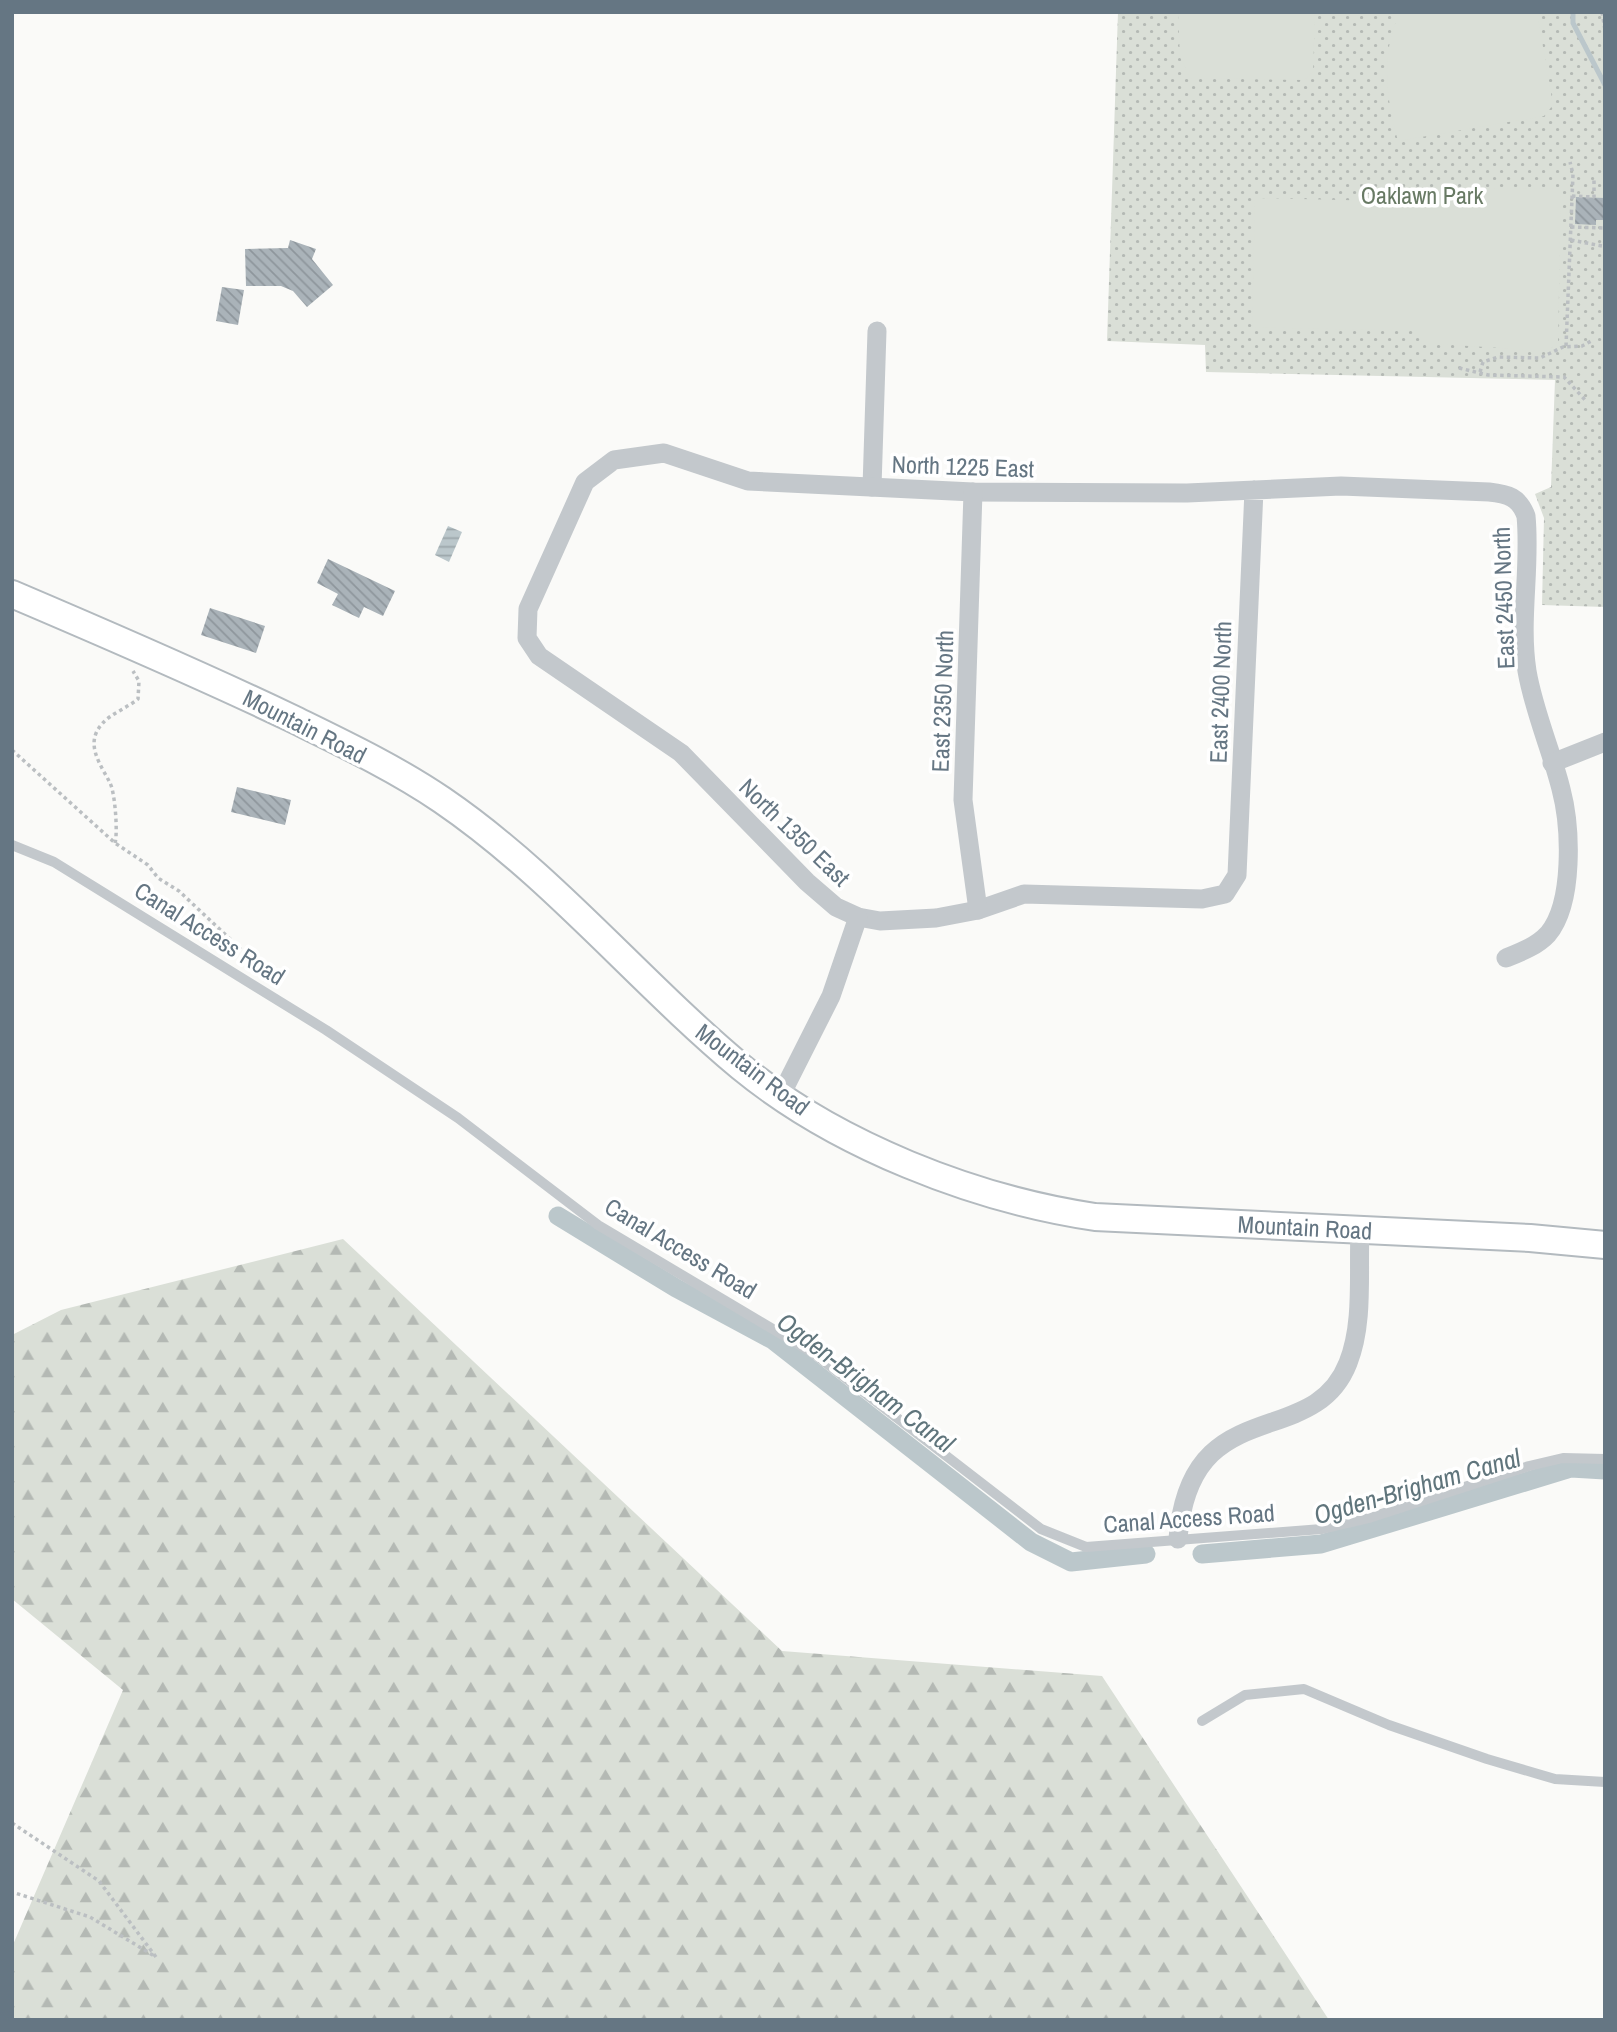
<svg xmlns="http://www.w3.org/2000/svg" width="1617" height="2032" font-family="'Archivo Narrow',sans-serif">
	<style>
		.grass { fill: url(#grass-dots) }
		.forest { fill: url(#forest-firs) }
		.garden { fill: #dadfd7 }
		.water { fill: url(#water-rules) }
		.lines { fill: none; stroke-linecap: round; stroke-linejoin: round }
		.stream { stroke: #bbc7cb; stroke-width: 5 }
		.canal { stroke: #bbc7cb; stroke-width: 19 }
		.building { fill: url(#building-back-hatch) }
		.secondary-casing { stroke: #b3babf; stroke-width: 30 }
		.path { stroke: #bbbfc2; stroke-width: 3.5; stroke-dasharray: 3.5 3.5; stroke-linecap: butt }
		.lane { stroke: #c3c8cc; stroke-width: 10 }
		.street { stroke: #c3c8cc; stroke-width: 19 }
		.secondary { stroke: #fff; stroke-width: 26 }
		.labels { text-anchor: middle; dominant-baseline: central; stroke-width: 7; stroke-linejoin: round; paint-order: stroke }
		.park-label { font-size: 24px; fill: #687a64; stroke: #fff }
		.street-label { font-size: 24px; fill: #657683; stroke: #fff }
		.water-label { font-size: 26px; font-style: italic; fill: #60757c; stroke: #fff }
	</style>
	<defs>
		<pattern id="grass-dots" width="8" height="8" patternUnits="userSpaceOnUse" patternTransform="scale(1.75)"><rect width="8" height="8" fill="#dadfd7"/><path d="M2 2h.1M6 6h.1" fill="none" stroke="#b4b9b4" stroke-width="1.8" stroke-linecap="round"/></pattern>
		<pattern id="forest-firs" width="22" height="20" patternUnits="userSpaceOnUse" patternTransform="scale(1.75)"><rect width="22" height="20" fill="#dadfd7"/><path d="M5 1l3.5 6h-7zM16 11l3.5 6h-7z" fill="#b4b9b4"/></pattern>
		<pattern id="water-rules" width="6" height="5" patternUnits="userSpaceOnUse" patternTransform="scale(1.75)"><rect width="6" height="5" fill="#bbc7cb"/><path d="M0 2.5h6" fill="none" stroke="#9ca6aa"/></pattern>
		<pattern id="building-back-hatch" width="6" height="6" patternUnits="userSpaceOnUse" patternTransform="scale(1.75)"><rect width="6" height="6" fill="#aab3b9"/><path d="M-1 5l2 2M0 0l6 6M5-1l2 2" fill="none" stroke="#8e969c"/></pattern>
	</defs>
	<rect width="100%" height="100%" fill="#fafaf8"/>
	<path class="grass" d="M1118,12H1605V607L1542,605L1544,518L1535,494L1551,487L1555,380L1206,372L1205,345L1107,341Z"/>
	<path class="forest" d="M343,1239L782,1651L1102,1676L1329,2020H12V1947L123,1690L12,1599V1335L61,1310Z"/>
	<g class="garden">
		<path d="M1178,12H1315L1313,72L1304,80L1190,78L1180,57Z"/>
		<path d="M1400,12H1537L1553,105L1544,116L1398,141C1386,98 1380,54 1400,12Z"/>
		<path d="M1425,188L1561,189L1558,341L1549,351L1420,343V331L1252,327L1255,198L1424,202Z"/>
	</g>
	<path class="water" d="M448,526L462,532L449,562L435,555Z"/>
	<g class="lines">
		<path class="stream" d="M1573,12V23L1605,85"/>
		<g class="canal">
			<path d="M558,1216L676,1288L773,1340L1031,1542L1071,1562L1146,1554"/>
			<path d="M1202,1554L1321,1544L1571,1468L1605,1470"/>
		</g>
	</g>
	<g class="building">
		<path d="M1576,197L1605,198V220H1596V225L1575,224Z"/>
		<path d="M290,240L316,249L312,259L333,285L307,307L293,291L281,286H246L245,249L288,248Z"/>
		<path d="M222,287L244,290L238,325L216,321Z"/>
		<path d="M328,559L395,591L383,616L364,607L359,618L332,605L338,594L317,583Z"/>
		<path d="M210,608L265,626L256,653L201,635Z"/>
		<path d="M237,787L291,800L285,825L231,812Z"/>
	</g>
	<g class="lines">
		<defs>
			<path id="secondary" d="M12,594C106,634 199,674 291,718C342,743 395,768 442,800C552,875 639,982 741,1067C836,1145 974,1199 1095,1217L1530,1238L1605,1245"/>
		</defs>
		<use href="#secondary" class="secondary-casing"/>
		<g class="path">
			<path d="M1602,12L1605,30"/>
			<path d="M1572,196L1594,197V180"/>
			<path d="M1571,227L1605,228"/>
			<path d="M1571,240L1602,246L1605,242"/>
			<path d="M1566,346L1573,174L1570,162"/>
			<path d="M1459,368L1488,375L1564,377L1587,402"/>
			<path d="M1480,372L1483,362L1498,357L1540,358L1563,347L1582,346L1593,340"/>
			<path d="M12,750L115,843L148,865L158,878L179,891L246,954L247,967"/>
			<path d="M115,843C118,833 115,792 110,783C101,765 84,744 102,724C110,714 127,708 138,699L139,681L133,671"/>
			<path d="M12,1823L99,1881L156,1957L90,1917L12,1892"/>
		</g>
		<g class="lane">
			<path d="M12,845L54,862L326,1030L458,1118L598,1225L813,1353L1041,1529L1086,1547L1322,1529L1369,1518L1529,1466L1563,1458L1605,1459"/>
			<path d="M1202,1721L1245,1695L1304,1689L1389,1725L1487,1759L1555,1779L1605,1782"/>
		</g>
		<g class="street">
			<path d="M872,487L877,331"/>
			<path d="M1254,490L1237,875L1225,894L1202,899L1024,894L978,910L936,918L880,921L858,917L836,907L807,882L681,753L539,656L527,638L528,609L585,482L614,460L664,453L748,481L973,492L1187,493L1341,486L1489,492C1508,494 1519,497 1526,516C1531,567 1519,620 1527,671C1534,712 1551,749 1561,789C1571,827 1574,903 1548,934C1537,946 1521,952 1506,958"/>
			<path d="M973,492L963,800L978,910"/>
			<path d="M1552,763L1605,742"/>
			<path d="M781,1095L831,996L858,917"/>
			<path d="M1178,1539C1190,1389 1313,1453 1348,1363C1364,1323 1358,1273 1360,1230"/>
		</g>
		<use href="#secondary" class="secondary"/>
	</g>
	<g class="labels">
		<g class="park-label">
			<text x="1422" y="195">Oaklawn Park</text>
		</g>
		<g class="street-label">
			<text transform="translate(963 466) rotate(2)">North 1225 East</text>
			<text transform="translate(1503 598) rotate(-92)">East 2450 North</text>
			<text transform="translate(1220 692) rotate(-88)">East 2400 North</text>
			<text transform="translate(942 701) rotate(-88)">East 2350 North</text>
			<text transform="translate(305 726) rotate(27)">Mountain Road</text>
			<text transform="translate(795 832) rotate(44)">North 1350 East</text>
			<text transform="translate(210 933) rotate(32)">Canal Access Road</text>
			<text transform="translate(753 1069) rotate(37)">Mountain Road</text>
			<text transform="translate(1305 1227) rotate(3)">Mountain Road</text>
			<text transform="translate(681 1248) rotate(31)">Canal Access Road</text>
			<text transform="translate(1189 1518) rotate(-4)">Canal Access Road</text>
		</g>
		<g class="water-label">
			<text transform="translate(866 1382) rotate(37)">Ogden-Brigham Canal</text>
			<text transform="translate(1417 1486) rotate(-16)">Ogden-Brigham Canal</text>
		</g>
	</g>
	<rect width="1617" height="2032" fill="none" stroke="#657683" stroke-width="28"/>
</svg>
